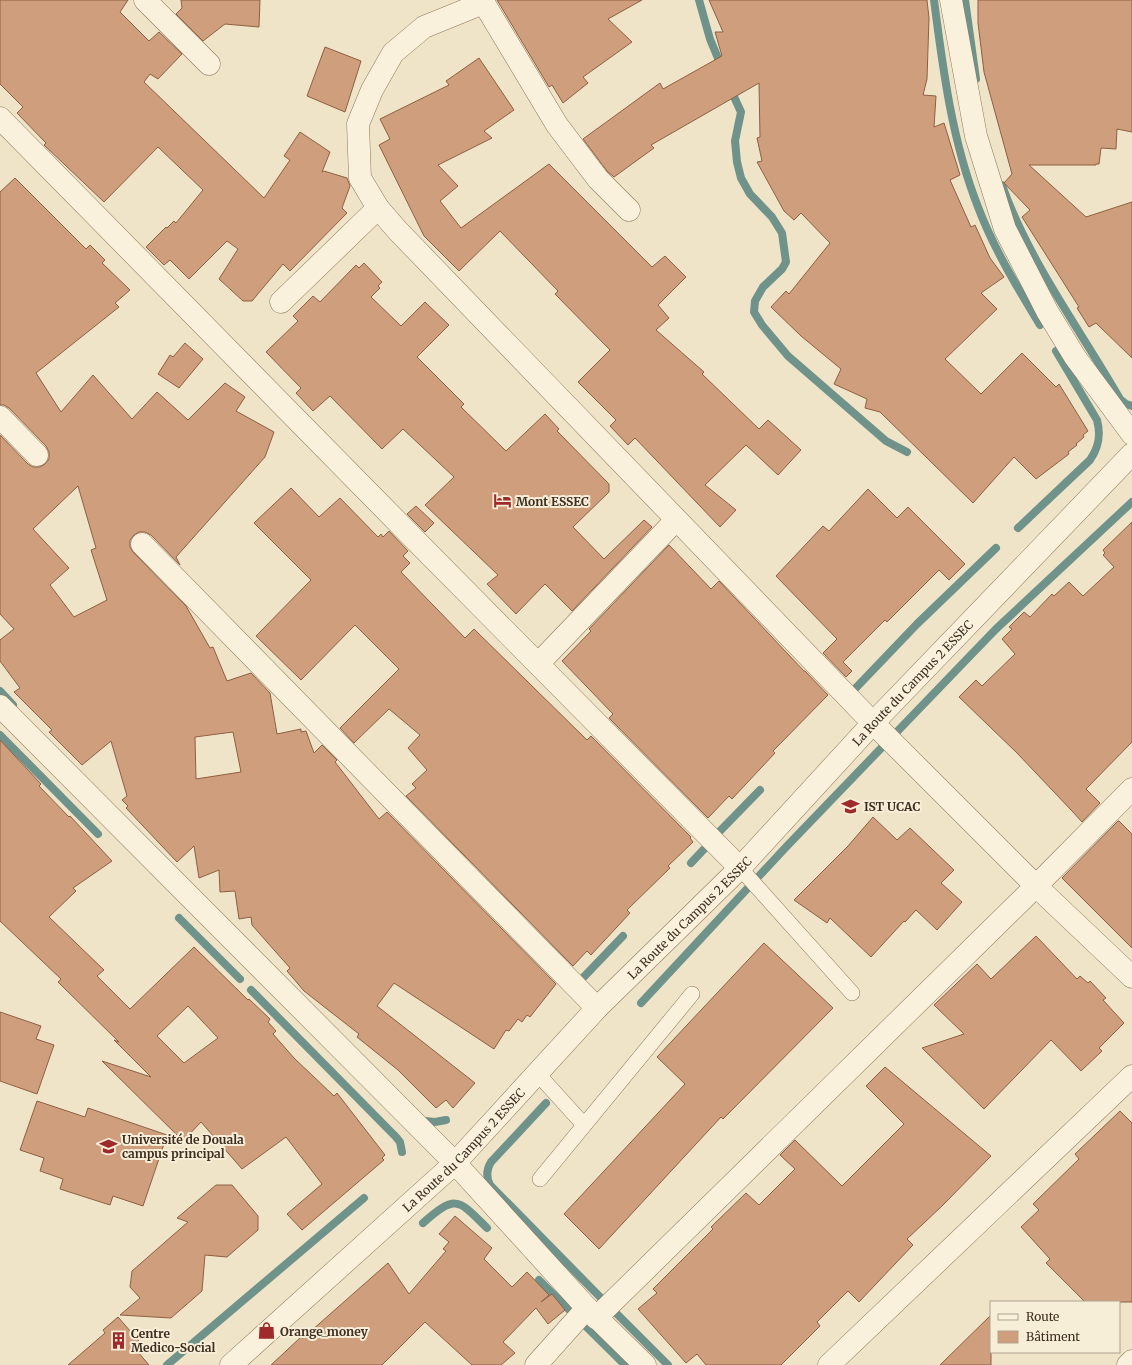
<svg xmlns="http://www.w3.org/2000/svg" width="1132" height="1365" font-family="Merriweather,serif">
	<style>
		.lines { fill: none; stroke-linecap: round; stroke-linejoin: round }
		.stream { stroke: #6f938a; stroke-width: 8 }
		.building { fill: #cf9f7d; stroke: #8d5f41; fill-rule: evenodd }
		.service-casing { stroke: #8d765c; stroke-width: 16 }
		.minor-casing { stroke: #8d765c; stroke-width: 23 }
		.service { stroke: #faf1dc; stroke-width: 15 }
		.minor { stroke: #faf1dc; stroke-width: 22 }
		.labels { text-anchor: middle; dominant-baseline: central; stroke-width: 4; stroke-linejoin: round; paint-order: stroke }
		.poi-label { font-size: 12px; font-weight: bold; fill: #3d2e20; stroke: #f7eed8; text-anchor: start }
		.street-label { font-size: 12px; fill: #3d2e20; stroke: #f7eed8 }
	</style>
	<rect width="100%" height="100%" fill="#f0e4c8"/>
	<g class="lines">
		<g class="stream">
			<path d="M699,0L710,39L722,68"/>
			<path d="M934,0C943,70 952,141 978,207C994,249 1017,287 1040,325"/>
			<path d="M965,0L976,79"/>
			<path d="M730,88L741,112L735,141L737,162L741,178L750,194L772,217L782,233L786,262L782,269L763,287L755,301L754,312L762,325L788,356L886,441L907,452"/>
			<path d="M1002,185C1029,262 1080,329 1120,399L1126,404L1132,406"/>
			<path d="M1018,528L1090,460C1099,447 1101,435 1097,420L1056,351"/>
			<path d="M0,691L13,705"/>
			<path d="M851,693L917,624L996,548"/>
			<path d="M0,735L98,834"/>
			<path d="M719,832L760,790"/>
			<path d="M691,863L706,847"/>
			<path d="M179,918L240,979"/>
			<path d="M578,983L623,936"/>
			<path d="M251,990L396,1137L400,1142L402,1152"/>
			<path d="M641,1003L787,846L967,659L996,629L1132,502"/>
			<path d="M546,1103L491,1162C486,1170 486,1177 490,1185L603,1300"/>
			<path d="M425,1121L435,1122L446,1120"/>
			<path d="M423,1223C456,1194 458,1199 487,1228"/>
			<path d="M539,1280L625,1365"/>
			<path d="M615,1312L668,1365"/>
			<path d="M167,1365L364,1198"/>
		</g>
	</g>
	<g class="building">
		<path d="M0,0H128L120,12L149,41L159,32L182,54L158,79L150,74L144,82L264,198L290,160L284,156L300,132L330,152L322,172L324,171L347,178L350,186L342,208L347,213L290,271L283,264L252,301H243L219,279L238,249L227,241L189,279L170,260L164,265L146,247L166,227L167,228L174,221L176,223L203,190L158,147L104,202L44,145L46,143L17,113L23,107L0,84Z"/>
		<path d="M181,0H260L259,27L225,24L203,41L176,14L182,8Z"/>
		<path d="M497,0H642L608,19L632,42L583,77L588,83L563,103L552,85L549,87Z"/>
		<path d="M709,0H927L929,18L927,79L923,95L936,96L934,127L944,123L960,175L950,180L971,227L975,225L990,258L1004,277L981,293L997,309L945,359L981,394L1022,353L1056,387L1059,384L1088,431L1083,435L1084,437L1076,444L1077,445L1068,452L1069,454L1036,479L1014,457L973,503L880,412L865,408L867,399L834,384L841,369L801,336L771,307L786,291L789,294L830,243L801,213L794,220L784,211L757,162L762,161L757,138L760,137L759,83L651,145L654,148L614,177L607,171L583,139L660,83L663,89L722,56L715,32H723Z"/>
		<path d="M978,0H1132V132L1117,129L1116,149L1101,148L1099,164H1096V165H1029L1086,217L1132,202V358L1096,323L1089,327L1077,308L1079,307L1022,217L1030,210L1004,183L1012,174L984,72L978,23Z"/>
		<path d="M325,47L361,61L345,112L307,96Z"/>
		<path d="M479,58L514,110L484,131L492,138L438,165L458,186L440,201L461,228L549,164L652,267L665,256L686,277L658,305L669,318L656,330L704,372L702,374L759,429L768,420L801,450L778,475L746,445L705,485L736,510L720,527L635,438L628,445L610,426L616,420L578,382L610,350L555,294L558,291L500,231L459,271L424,236L379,145L390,139L380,119L449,85L446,81Z"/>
		<path d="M15,178L86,249L90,245L105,260L102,263L130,290L115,303L119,307L36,373L61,412L93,375L132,419L157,392L188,420L225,383L245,397L236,411L274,432L265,457L176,557L180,565L151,535L145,532H139L134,535L130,540V547L133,552L186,606L210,648L213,647L227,681L251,673L270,693L277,734L301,729V732L306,731L314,753L322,745L337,760L335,762L379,819L387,812L556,984L530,1017L527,1015L522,1022L518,1019L509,1031L506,1030L494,1049L394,983L377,1006L475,1083L453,1108L446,1100L436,1108L398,1070L357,1037L359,1034L304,991L287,971L290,968L252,925L251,917L239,919L235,891L220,892L219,870L199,878L194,846L177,862L126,808L128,806L122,800L127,796L111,741L82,765L49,732L52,730L14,692L20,688L0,661V640L14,629L0,614V435L28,464L33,467H40L45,464L49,459V452L46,446L9,408L4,405H0V192ZM78,486L96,548L91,550L107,600L74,617L50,585L69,568L33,529ZM233,732L241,772L196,779L195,737Z"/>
		<path d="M364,263L382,282L378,286L380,288L371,297L401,326L425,302L449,325L417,357L464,404L461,407L506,451L545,414L559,429L557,431L609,484V492L573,527L604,559L644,520L652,527L572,611L545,584L516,614L487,584L498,575L425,505L454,477L403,429L382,449L330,396L313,411L296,393L301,388L266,352L298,321L293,316L313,296L320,302L356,265L359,268Z"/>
		<path d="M185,343L203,359L179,388L158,374L170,355L173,357Z"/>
		<path d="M291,488L319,517L340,498L378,537L381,534L383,537L389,531L408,551L403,556L410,563L401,572L465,638L474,629L587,740L591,736L691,837L690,838L693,842L668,866L670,868L627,910L630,913L591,955L587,951L573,966L406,796L416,788L412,784L427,770L408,748L420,735L389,709L354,743L340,728L399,669L355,625L301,680L256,636L311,580L254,523Z"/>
		<path d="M868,489L897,518L908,507L965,564L949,580L939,570L887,622L885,620L843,662L852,671L846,677L823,653L837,639L776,576L823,526L829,531Z"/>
		<path d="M416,506L434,523L425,532L407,514Z"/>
		<path d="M1132,522V742L1086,789L1100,803L1082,822L1072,811L1017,753L959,697L976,680L982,686L1015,654L1002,639L1012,629L1009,627L1024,612L1030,617L1052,594L1054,596L1069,582L1083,596L1114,567L1103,555L1105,553L1103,550Z"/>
		<path d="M669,545L711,589L719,581L804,671H805L828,695L773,751L775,753L732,799L729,796L708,818L609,718L613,714L562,661L591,631L589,629Z"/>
		<path d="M0,740L41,784L39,786L69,817L70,816L112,861L73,888L76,891L49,917L104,970L97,976L130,1009L194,947L248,1000L249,999L270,1019L268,1022L276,1031L273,1034L294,1058L334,1096L337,1093L385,1155L382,1158L384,1160L302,1230L287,1214L322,1184L286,1137L242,1169L201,1122L183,1141L102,1061L151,1077L114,1040L119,1042L58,982L61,979L0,921ZM188,1006L218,1038L184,1063L157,1036Z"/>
		<path d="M873,817L897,840L910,828L954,870L941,883L962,902L937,930L916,910L905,922L904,921L871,957L830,918L827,923L794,900L848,846Z"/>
		<path d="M1118,821H1119L1132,834V948L1062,878Z"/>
		<path d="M1036,936L1077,979L1080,976L1088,983L1090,981L1106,998L1103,1000L1124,1023L1099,1048L1102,1051L1081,1071L1051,1040L984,1109L922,1048L964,1034L934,1005L977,964L991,979Z"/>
		<path d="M764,943L833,1008L723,1119L721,1117L599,1249L564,1214L685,1084L657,1057Z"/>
		<path d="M0,1012L41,1026L36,1039L54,1045L37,1094L0,1081Z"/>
		<path d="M885,1067L991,1156L943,1205L907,1239L913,1245L859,1302L848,1291L817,1322L820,1326L781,1365H706L697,1354L686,1363L638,1309L657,1293L653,1289L713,1229L711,1227L746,1193L759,1205L795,1169L780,1155L795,1140L842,1186L904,1124L866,1086Z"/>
		<path d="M37,1101L85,1117L88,1108L167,1135L143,1206L113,1196L110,1205L60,1189L63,1179L40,1171L44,1158L20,1150Z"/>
		<path d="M1120,1111L1132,1123V1302H1085L1046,1263L1050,1259L1021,1227L1039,1210L1033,1204L1079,1159L1075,1154Z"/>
		<path d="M216,1185H232L258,1216V1230L227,1257L205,1255L202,1291L171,1318L120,1315L140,1298L130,1287L132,1271L188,1222L177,1218Z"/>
		<path d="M455,1216L492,1248L484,1259L512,1287L527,1272L549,1295L541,1302L552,1294L565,1310L548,1324L536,1308L503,1342L515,1353L501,1365H472L425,1322L382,1365H271L301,1337L303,1338L388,1263L409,1294L446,1251L443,1249L449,1242L439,1234Z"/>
		<path d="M991,1315V1365H940Z"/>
		<path d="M118,1317L144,1347L138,1352L149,1365H68L105,1333L103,1330Z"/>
	</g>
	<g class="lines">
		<defs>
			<g id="service">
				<path d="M740,868L852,993"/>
				<path d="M537,1073L584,1125"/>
				<path d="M540,1179L692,994"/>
			</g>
			<g id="minor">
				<path d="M145,0L209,64"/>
				<path d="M482,0L557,125L598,179L629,210"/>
				<path d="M951,0L976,136L1005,229L1047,311L1075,357L1132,434"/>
				<path d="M483,3L424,27L393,53L372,90L358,124L360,178L378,208L398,231L873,723L1036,886L1132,977"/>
				<path d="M0,118L431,556L740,868"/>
				<path d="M281,302L378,208"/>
				<path d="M0,417L37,455"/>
				<path d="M142,544L597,1008"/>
				<path d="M538,664L676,520"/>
				<path d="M0,706L455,1163L587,1308L645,1365"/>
				<path d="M596,1318L1036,886L1132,789"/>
				<path id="s1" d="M231,1365L455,1163L597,1008L740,868L873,723L1132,454"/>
				<path d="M536,1365L587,1308"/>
				<path d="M829,1365L1132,1076"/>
				<path d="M1128,1365L1132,1361"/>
			</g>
		</defs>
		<use href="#service" class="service-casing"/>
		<use href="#minor" class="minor-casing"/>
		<use href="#service" class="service"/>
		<use href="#minor" class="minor"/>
	</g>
	<defs>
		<symbol id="hotel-bare" viewBox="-9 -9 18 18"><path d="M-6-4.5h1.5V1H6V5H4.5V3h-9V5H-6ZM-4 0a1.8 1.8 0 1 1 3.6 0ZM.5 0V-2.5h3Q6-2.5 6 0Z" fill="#9e2a2b" stroke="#f7eed8" stroke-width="2.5" paint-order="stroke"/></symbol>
		<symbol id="school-bare" viewBox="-9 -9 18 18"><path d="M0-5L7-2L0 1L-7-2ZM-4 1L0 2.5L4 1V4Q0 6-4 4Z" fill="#9e2a2b" stroke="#f7eed8" stroke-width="2.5" paint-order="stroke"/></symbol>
		<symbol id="university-bare" viewBox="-9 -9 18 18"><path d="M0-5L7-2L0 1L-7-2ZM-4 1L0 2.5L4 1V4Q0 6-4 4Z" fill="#9e2a2b" stroke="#f7eed8" stroke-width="2.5" paint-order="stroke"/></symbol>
		<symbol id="shop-bare" viewBox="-9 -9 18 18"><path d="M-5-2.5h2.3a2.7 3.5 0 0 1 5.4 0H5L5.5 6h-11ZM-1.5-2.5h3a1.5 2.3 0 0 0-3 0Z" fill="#9e2a2b" stroke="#f7eed8" stroke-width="2.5" paint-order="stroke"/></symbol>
		<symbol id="building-bare" viewBox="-9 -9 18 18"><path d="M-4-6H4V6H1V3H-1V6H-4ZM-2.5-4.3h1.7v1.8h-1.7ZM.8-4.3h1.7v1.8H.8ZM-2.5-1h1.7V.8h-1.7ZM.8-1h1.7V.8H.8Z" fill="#9e2a2b" stroke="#f7eed8" stroke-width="2.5" paint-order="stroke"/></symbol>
	</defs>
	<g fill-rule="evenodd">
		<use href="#hotel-bare" x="490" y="488" width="25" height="25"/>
		<use href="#school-bare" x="838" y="794" width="25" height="25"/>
		<use href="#university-bare" x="96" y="1134" width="25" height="25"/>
		<use href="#shop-bare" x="254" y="1318" width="25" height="25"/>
		<use href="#building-bare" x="106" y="1328" width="25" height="25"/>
	</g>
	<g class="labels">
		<g class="poi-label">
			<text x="516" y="501">Mont ESSEC</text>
			<text x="864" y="806">IST UCAC</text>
			<text x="122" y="1139">Université de Douala<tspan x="122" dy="14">campus principal</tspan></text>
			<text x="280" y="1331">Orange_money</text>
			<text x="131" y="1333">Centre<tspan x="131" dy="14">Medico-Social</tspan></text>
		</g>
		<g class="street-label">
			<text stroke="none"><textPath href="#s1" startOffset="965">La Route du Campus 2 ESSEC</textPath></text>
			<text stroke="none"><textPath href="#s1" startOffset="641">La Route du Campus 2 ESSEC</textPath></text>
			<text stroke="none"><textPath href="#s1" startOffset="317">La Route du Campus 2 ESSEC</textPath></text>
		</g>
	</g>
	<rect x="990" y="1301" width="130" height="52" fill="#f7eed8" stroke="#ada18e"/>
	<rect x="998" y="1314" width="20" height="6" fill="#faf1dc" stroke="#ada18e"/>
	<text x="1026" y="1321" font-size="12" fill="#3d2e20">Route</text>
	<rect x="998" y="1331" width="20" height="12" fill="#cf9f7d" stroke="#ada18e"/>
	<text x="1026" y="1341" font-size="12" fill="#3d2e20">Bâtiment</text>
</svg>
